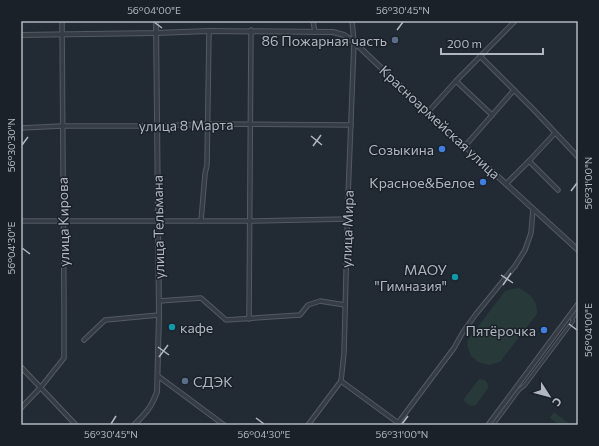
<svg xmlns="http://www.w3.org/2000/svg" width="599" height="446" font-family="Commissioner,sans-serif">
	<style>
		.green { fill: #283939 }
		.lines { fill: none; stroke-linecap: round; stroke-linejoin: round }
		.pedestrian-casing { stroke: #535a62; stroke-width: 4.5 }
		.minor-casing { stroke: #535a62; stroke-width: 5.5 }
		.tertiary-casing { stroke: #535a62; stroke-width: 6 }
		.pedestrian { stroke: #353c45; stroke-width: 2.5 }
		.minor { stroke: #353c45; stroke-width: 3.5 }
		.tertiary { stroke: #353c45; stroke-width: 4 }
		.ticks { fill: none; stroke: #b0b7c1; stroke-width: 1.5 }
		.service-dot { fill: #5c6f8a; stroke: #1b2129; stroke-width: 1.5 }
		.shop-dot { fill: #3f7fe0; stroke: #1b2129; stroke-width: 1.5 }
		.culture-dot { fill: #0f9aa8; stroke: #1b2129; stroke-width: 1.5 }
		.labels { text-anchor: middle; dominant-baseline: central; stroke-width: 3; stroke-linejoin: round; paint-order: stroke }
		.poi-label { font-size: 14px; fill: #b0b7c1; stroke: #1b2129; text-anchor: end }
		.street-label { font-size: 14px; fill: #b0b7c1; stroke: #1b2129 }
		.neatline { fill: none; stroke: #b0b7c1; stroke-width: 1.5 }
		.ticks-label { font-size: 10px; text-anchor: middle; fill: #b0b7c1 }
	</style>
	<rect width="100%" height="100%" fill="#222a34"/>
	<g class="green">
		<path d="M519,288C532,295 537,300 537,314L500,362L489,365L478,362L471,356L468,348L467,341L505,291L512,289Z"/>
		<path d="M479,379C484,379 489,382 488,388L476,405L471,406L465,402L464,400L465,397Z"/>
		<path d="M554,412L571,425H560L550,418Z"/>
	</g>
	<g class="lines">
		<defs>
			<path id="pedestrian" d="M493,425L519,390L525,385L573,321L572,319L577,312H578"/>
			<g id="minor">
				<path d="M313,21L315,32"/>
				<path d="M480,56L534,110L578,157"/>
				<path d="M456,81L492,115"/>
				<path d="M428,112L456,81L515,21"/>
				<path d="M21,128L62,126H157L208,124L351,125"/>
				<path d="M465,146L514,90"/>
				<path d="M529,161L558,190"/>
				<path d="M506,184L529,161L555,133"/>
				<path d="M21,221H250L347,219"/>
				<path d="M201,221L205,174L207,165L209,31"/>
				<path d="M159,301L201,298L226,320L300,315L308,305L320,301L345,305"/>
				<path d="M249,319L251,30"/>
				<path d="M84,340L105,320L159,315"/>
				<path d="M21,367L76,425"/>
				<path d="M158,376L224,425"/>
				<path d="M341,381L401,425"/>
				<path d="M21,408L41,387L64,358V307L62,21"/>
				<path d="M398,423L454,348L463,332L476,314L515,266L525,250L531,233L533,209"/>
				<path d="M308,425L341,381L344,353L348,197L354,42L352,21"/>
				<path d="M488,425L578,304"/>
			</g>
			<g id="tertiary">
				<path d="M21,35L156,33L209,31L333,32L344,35L354,42L433,117L578,250"/>
				<path d="M134,425C146,413 151,408 157,392L159,315L156,21"/>
			</g>
		</defs>
		<use href="#pedestrian" class="pedestrian-casing"/>
		<use href="#minor" class="minor-casing"/>
		<use href="#tertiary" class="tertiary-casing"/>
		<use href="#pedestrian" class="pedestrian"/>
		<use href="#minor" class="minor"/>
		<use href="#tertiary" class="tertiary"/>
	</g>
	<path class="ticks" d="M154,22L162,28M397,30L403,22M311,136L322,145M22,145L28,137M313,146L321,135M571,191L577,183M22,248L30,254M501,275L513,283M503,285L511,273M569,324L577,330M158,347L169,355M159,357L168,345M256,418L264,424M111,424L116,416M402,424L408,416"/>
	<g class="service-dot">
		<circle cx="395" cy="40" r="4"/>
		<circle cx="185" cy="381" r="4"/>
	</g>
	<g class="shop-dot">
		<circle cx="442" cy="149" r="4"/>
		<circle cx="483" cy="182" r="4"/>
		<circle cx="544" cy="330" r="4"/>
	</g>
	<g class="culture-dot">
		<circle cx="455" cy="277" r="4"/>
		<circle cx="172" cy="327" r="4"/>
	</g>
	<g class="labels">
		<g class="poi-label">
			<text x="387" y="40">86 Пожарная часть</text>
			<text x="434" y="149">Созыкина</text>
			<text x="475" y="182">Красное&amp;Белое</text>
			<text x="447" y="269">МАОУ<tspan x="447" dy="16">"Гимназия"</tspan></text>
			<text x="180" y="327" text-anchor="start">кафе</text>
			<text x="536" y="330">Пятёрочка</text>
			<text x="193" y="381" text-anchor="start">СДЭК</text>
		</g>
		<g class="street-label">
			<text transform="translate(440 122) rotate(43)">Красноармейская улица</text>
			<text transform="translate(186 125) rotate(-1)">улица 8 Марта</text>
			<text transform="translate(63 222) rotate(-91)">улица Кирова</text>
			<text transform="translate(158 227) rotate(-91)">улица Тельмана</text>
			<text transform="translate(347 229) rotate(-88)">улица Мира</text>
		</g>
	</g>
	<rect width="599" height="446" fill="none" stroke="#1b2129" stroke-width="44"/>
	<g transform="translate(549 396) rotate(126)" stroke="#1b2129" stroke-width="3" paint-order="stroke">
	<path d="M0-3L7 15L0 10L-7 15Z" fill="#b0b7c1"/>
	<text y="-6" font-size="11" font-weight="bold" text-anchor="middle" fill="#b0b7c1">С</text>
	</g>
	<path d="M441 48v6h102v-6" fill="none" stroke="#b0b7c1" stroke-width="2"/>
	<text x="447" y="48" font-size="12" fill="#b0b7c1" stroke="#1b2129" stroke-width="3" paint-order="stroke">200 m</text>
	<rect x="22" y="22" width="555" height="402" class="neatline"/>
	<g class="ticks-label">
		<text x="154" y="14">56°04'00"E</text>
		<text x="403" y="14">56°30'45"N</text>
		<text transform="translate(11 145) rotate(-90)" y="4">56°30'30"N</text>
		<text transform="translate(588 183) rotate(-90)" y="4">56°31'00"N</text>
		<text transform="translate(11 248) rotate(-90)" y="4">56°04'30"E</text>
		<text transform="translate(588 330) rotate(-90)" y="4">56°04'00"E</text>
		<text x="111" y="438">56°30'45"N</text>
		<text x="264" y="438">56°04'30"E</text>
		<text x="402" y="438">56°31'00"N</text>
	</g>
</svg>
